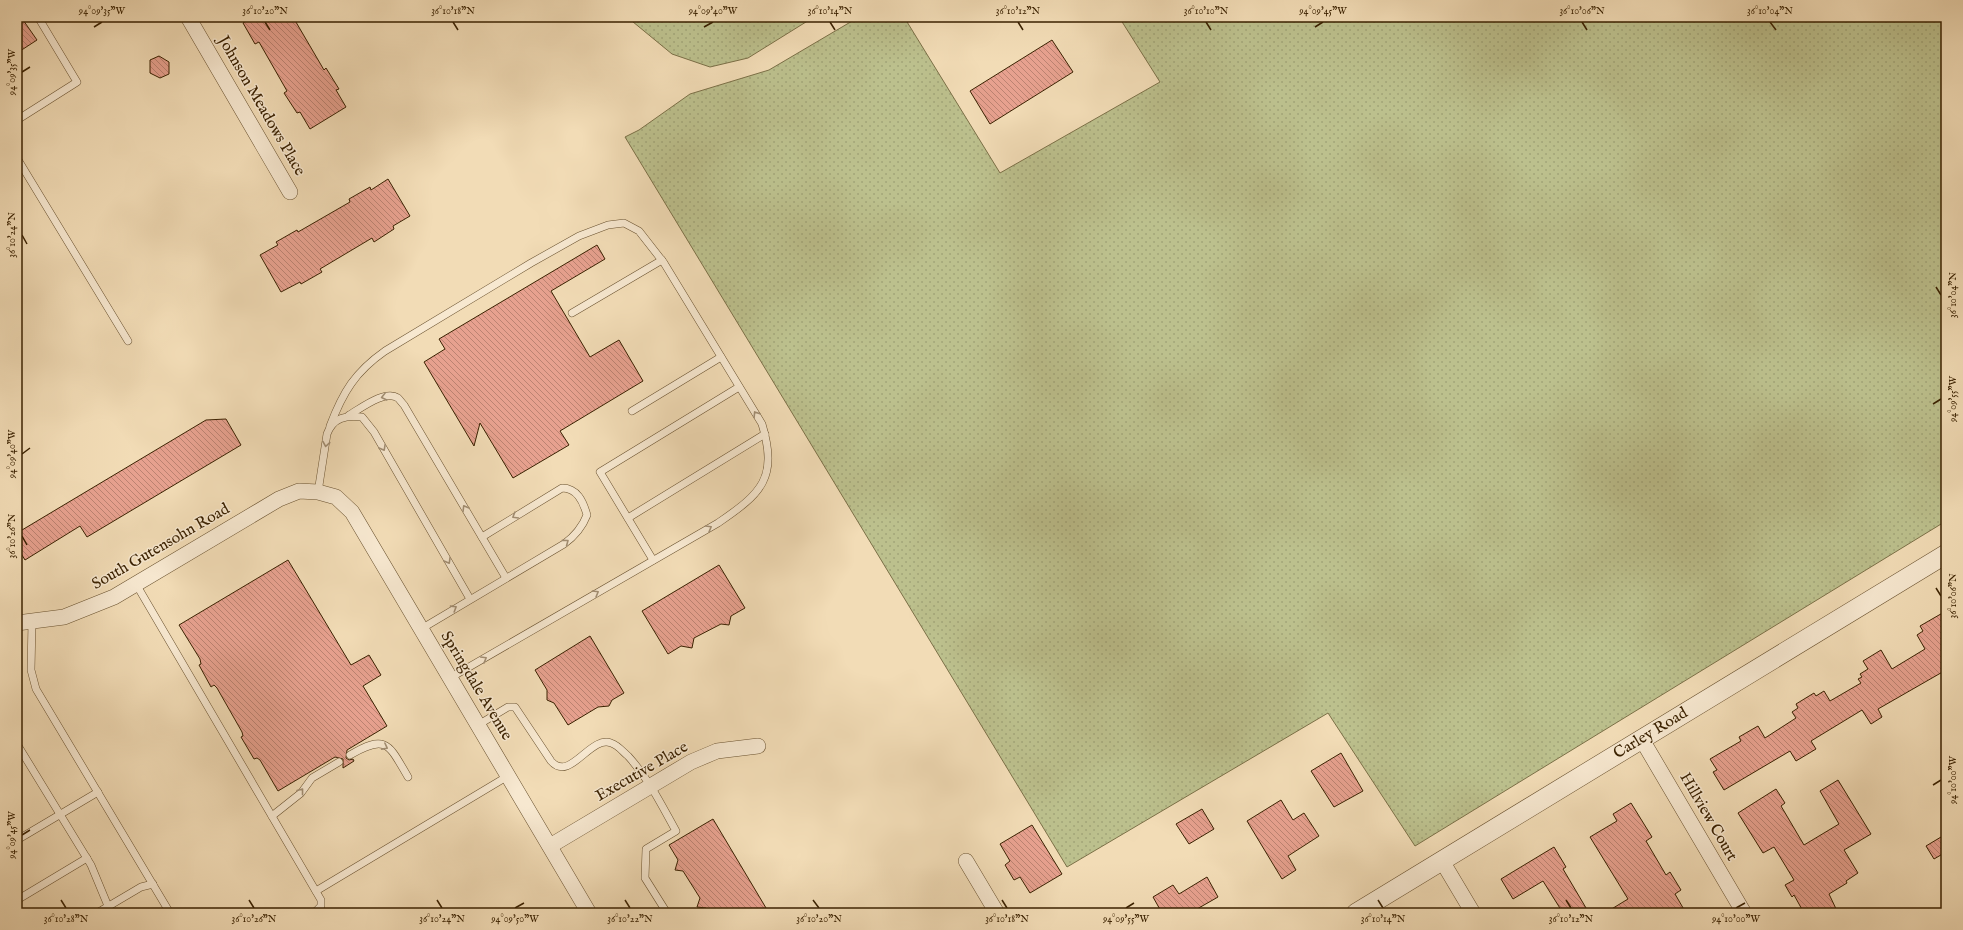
<svg xmlns="http://www.w3.org/2000/svg" width="1963" height="930" font-family="'IM FELL English',serif">
	<style>
		.grass { fill: url(#grass-dots); stroke: #7b7047 }
		.building { fill: url(#building-back-hatch); stroke: #3a2101 }
		.lines { fill: none; stroke-linecap: round; stroke-linejoin: round }
		.service-casing { stroke: #68502e; stroke-width: 8 }
		.minor-casing { stroke: #68502e; stroke-width: 16 }
		.tertiary-casing { stroke: #68502e; stroke-width: 20 }
		.service { stroke: #f7e8d0; stroke-width: 7 }
		.minor { stroke: #f7e8d0; stroke-width: 15 }
		.tertiary { stroke: #f7e8d0; stroke-width: 19 }
		.oneway { stroke: #a28e73 }
		.ticks { fill: none; stroke: #3a2101; stroke-width: 1.5 }
		.labels { text-anchor: middle; dominant-baseline: central; stroke-width: 3; stroke-linejoin: round; paint-order: stroke }
		.street-label { font-size: 16px; fill: #3a2101; stroke: #f7e8d0 }
		.neatline { fill: none; stroke: #3a2101; stroke-width: 1.5 }
		.ticks-label { font-size: 10px; text-anchor: middle; fill: #3a2101 }
	</style>
	<defs>
		<pattern id="grass-dots" width="8" height="8" patternUnits="userSpaceOnUse"><rect width="8" height="8" fill="#bcc08d"/><path d="M2 2h.1M6 6h.1" fill="none" stroke="#a2a578" stroke-width="1.8" stroke-linecap="round"/></pattern>
		<pattern id="building-back-hatch" width="6" height="6" patternUnits="userSpaceOnUse"><rect width="6" height="6" fill="#e7a18f"/><path d="M-1 5l2 2M0 0l6 6M5-1l2 2" fill="none" stroke="#bc8372"/></pattern>
	</defs>
	<rect width="100%" height="100%" fill="#f2dcb6"/>
	<filter id="stains"><feTurbulence type="fractalNoise" baseFrequency=".005" numOctaves="4"/><feColorMatrix values="0 0 0 0 .2 0 0 0 0 .09 0 0 0 0 .02 0 0 0 .5 -.17"/></filter>
	<radialGradient id="worn" r=".72"><stop offset=".6" stop-color="#630" stop-opacity="0"/><stop offset="1" stop-color="#630" stop-opacity=".3"/></radialGradient>
	<g class="grass">
		<path d="M627,17H814L748,58L710,67L672,54Z"/>
		<path d="M859,17H904L1000,173L1160,82L1119,17H1946V521L1415,846L1328,713L1067,867L625,137L639,130L690,94L769,70Z"/>
	</g>
	<g class="building">
		<path d="M17,17H21L37,40L17,53Z"/>
		<path d="M243,17H293L324,70L326,68L339,89L336,90L346,107L310,129L300,112L297,113L284,93L287,91L259,42L255,44L243,23L246,21Z"/>
		<path d="M1052,40L1073,72L990,124L970,91Z"/>
		<path d="M159,56L169,62V74L160,78L150,73V60Z"/>
		<path d="M388,179L410,216L393,226L394,229L374,242L372,238L320,269L322,272L301,284L300,282L281,292L260,255L278,245L276,242L297,230L298,232L350,202L349,199L370,187L371,190Z"/>
		<path d="M597,245L605,259L551,291L590,357L619,340L643,381L560,431L569,445L513,478L480,423L474,446L424,362L445,349L439,339Z"/>
		<path d="M226,419L241,445L87,537L80,526L25,560L17,547V533L206,420Z"/>
		<path d="M288,560L351,665L369,655L381,675L363,686L387,726L347,750L346,758L349,760L353,759L354,761L343,768V759L335,757L278,791L260,760L257,758L254,759L241,737L243,736L242,732L217,688L214,685L211,687L199,665L201,664L200,659L179,625Z"/>
		<path d="M719,565L745,608L731,616L729,625L721,624L694,638L692,648L681,646L668,654L642,611Z"/>
		<path d="M1946,611V670L1878,709L1882,717L1871,724L1862,710L1811,741L1816,749L1796,761L1790,751L1724,790L1713,772L1717,770L1710,759L1741,741L1739,737L1758,726L1765,738L1796,718L1792,712L1798,708L1796,704L1814,693L1816,696L1824,691L1830,701L1861,683L1858,679L1862,677L1860,674L1868,669L1863,661L1881,650L1892,669L1925,649L1917,635L1923,631L1920,626Z"/>
		<path d="M590,636L624,693L612,700L609,706L598,707L568,725L554,703L547,700V690L535,670Z"/>
		<path d="M1341,753L1363,791L1334,807L1311,771Z"/>
		<path d="M1838,780L1871,834L1844,850L1858,873L1846,881L1847,883L1829,894L1838,913H1804L1794,895L1792,897L1785,885L1794,880L1774,847L1763,853L1738,813L1776,789L1785,803L1781,806L1804,845L1839,824L1820,791Z"/>
		<path d="M1281,800L1293,820L1304,813L1319,836L1288,856L1296,870L1282,879L1247,821Z"/>
		<path d="M1631,803L1652,837L1646,841L1666,875L1670,872L1681,890L1675,894L1686,913H1605L1628,899L1590,837L1617,821L1613,814Z"/>
		<path d="M1202,809L1214,829L1189,844L1176,824Z"/>
		<path d="M713,819L769,913H709L706,908L697,907L700,898L683,871L675,870L678,860L669,845Z"/>
		<path d="M1032,825L1062,874L1030,893L1020,877L1014,880L1005,865L1010,861L1000,844Z"/>
		<path d="M1946,834V852L1934,859L1926,846Z"/>
		<path d="M1554,847L1566,867L1563,869L1589,913H1563L1543,881L1513,899L1501,879Z"/>
		<path d="M1207,877L1218,897L1190,913H1162L1153,897L1173,885L1179,894Z"/>
	</g>
	<g class="lines">
		<defs>
			<g id="service">
				<path d="M17,120L77,82L38,17"/>
				<path d="M17,158L128,341"/>
				<path d="M572,313L662,260"/>
				<path d="M632,411L721,357"/>
				<path d="M349,415C360,409 385,389 398,398C400,400 402,403 404,405L506,578"/>
				<path d="M330,426C343,392 355,372 385,351L531,263L579,236L608,225L624,223L639,231L664,263L762,424C778,478 762,493 718,523L450,678"/>
				<path d="M318,492L327,434C333,418 345,415 362,417L374,432L470,599"/>
				<path d="M628,518L765,434"/>
				<path d="M653,560L600,472L739,387"/>
				<path d="M136,584L321,900V906L314,913"/>
				<path d="M32,622L31,670L36,689L170,913"/>
				<path d="M421,629L564,544C575,536 582,528 587,515C583,501 577,488 562,488L482,537"/>
				<path d="M478,725L508,707H515L551,761C570,783 590,735 611,743C618,745 623,752 628,756C649,779 661,804 676,831L646,849L645,878L667,913"/>
				<path d="M17,744L91,865L108,906"/>
				<path d="M350,755C387,733 389,745 408,777"/>
				<path d="M272,816L301,793L312,778L339,762"/>
				<path d="M17,840L98,792"/>
				<path d="M316,891L508,776"/>
				<path d="M17,900L87,858"/>
				<path d="M97,913L141,887L153,884"/>
			</g>
			<g id="minor">
				<path d="M188,17L290,192"/>
				<path d="M17,623L64,617L114,597L279,499L299,491L318,492L336,497L352,512L589,913"/>
				<path d="M1641,738L1744,913"/>
				<path d="M550,846L691,762L717,751L758,746"/>
				<path d="M966,861L997,913"/>
				<path d="M1442,861L1473,913"/>
			</g>
			<g id="tertiary">
				<path id="s1" d="M1356,913L1946,554"/>
			</g>
		</defs>
		<use href="#service" class="service-casing"/>
		<use href="#minor" class="minor-casing"/>
		<use href="#tertiary" class="tertiary-casing"/>
		<use href="#service" class="service"/>
		<use href="#minor" class="minor"/>
		<use href="#tertiary" class="tertiary"/>
	</g>
	<defs><path id="oneway-chevron" d="M-2-3.5L2.5 0L-2 3.5" fill="none" stroke-width="1.6" stroke-linecap="round" stroke-linejoin="round"/></defs>
	<g class="oneway">
		<use href="#oneway-chevron" transform="translate(384 397) rotate(166)"/>
		<use href="#oneway-chevron" transform="translate(756 414) rotate(-122)"/>
		<use href="#oneway-chevron" transform="translate(326 444) rotate(99)"/>
		<use href="#oneway-chevron" transform="translate(383 448) rotate(61)"/>
		<use href="#oneway-chevron" transform="translate(465 508) rotate(-121)"/>
		<use href="#oneway-chevron" transform="translate(515 516) rotate(149)"/>
		<use href="#oneway-chevron" transform="translate(709 528) rotate(-30)"/>
		<use href="#oneway-chevron" transform="translate(566 542) rotate(-37)"/>
		<use href="#oneway-chevron" transform="translate(448 561) rotate(60)"/>
		<use href="#oneway-chevron" transform="translate(596 593) rotate(-30)"/>
		<use href="#oneway-chevron" transform="translate(454 608) rotate(-32)"/>
		<use href="#oneway-chevron" transform="translate(484 659) rotate(-30)"/>
		<use href="#oneway-chevron" transform="translate(385 747) rotate(28)"/>
		<use href="#oneway-chevron" transform="translate(301 791) rotate(-52)"/>
	</g>
	<path class="ticks" d="M265,22L270,30M453,22L458,30M830,22L835,30M1018,22L1023,30M1206,22L1211,30M1582,22L1587,30M1770,22L1776,30M94,27L102,22M704,27L713,22M1315,27L1323,22M22,72L30,67M22,235L27,244M1936,287L1941,295M1933,404L1941,399M22,454L30,448M22,536L27,545M1936,588L1941,596M1933,785L1941,780M22,835L30,830M61,900L66,908M249,900L254,908M437,900L442,908M625,900L630,908M813,900L819,908M1002,900L1007,908M1378,900L1383,908M1566,900L1571,908M515,908L524,903M1126,908L1134,903M1736,908L1745,903"/>
	<g class="labels">
		<g class="street-label">
			<text transform="translate(261 106) rotate(60)">Johnson Meadows Place</text>
			<text transform="translate(161 547) rotate(-30)">South Gutensohn Road</text>
			<text transform="translate(476 686) rotate(59)">Springdale Avenue</text>
			<text stroke="none"><textPath href="#s1" startOffset="345">Carley Road</textPath></text>
			<text transform="translate(642 772) rotate(-30)">Executive Place</text>
			<text transform="translate(1708 817) rotate(60)">Hillview Court</text>
		</g>
	</g>
	<rect width="1963" height="930" fill="none" stroke="#f2dcb6" stroke-width="44"/>
	<rect x="22" y="22" width="1919" height="886" class="neatline"/>
	<g class="ticks-label">
		<text x="102" y="14">94°09'35"W</text>
		<text x="265" y="14">36°10'20"N</text>
		<text x="453" y="14">36°10'18"N</text>
		<text x="713" y="14">94°09'40"W</text>
		<text x="830" y="14">36°10'14"N</text>
		<text x="1018" y="14">36°10'12"N</text>
		<text x="1206" y="14">36°10'10"N</text>
		<text x="1323" y="14">94°09'45"W</text>
		<text x="1582" y="14">36°10'06"N</text>
		<text x="1770" y="14">36°10'04"N</text>
		<text transform="translate(11 72) rotate(-90)" y="4">94°09'35"W</text>
		<text transform="translate(11 235) rotate(-90)" y="4">36°10'24"N</text>
		<text transform="translate(1952 295) rotate(-90)" y="4">36°10'04"N</text>
		<text transform="translate(1952 399) rotate(-90)" y="4">94°09'55"W</text>
		<text transform="translate(11 454) rotate(-90)" y="4">94°09'40"W</text>
		<text transform="translate(11 536) rotate(-90)" y="4">36°10'26"N</text>
		<text transform="translate(1952 596) rotate(-90)" y="4">36°10'06"N</text>
		<text transform="translate(1952 780) rotate(-90)" y="4">94°10'00"W</text>
		<text transform="translate(11 835) rotate(-90)" y="4">94°09'45"W</text>
		<text x="66" y="922">36°10'28"N</text>
		<text x="254" y="922">36°10'26"N</text>
		<text x="442" y="922">36°10'24"N</text>
		<text x="515" y="922">94°09'50"W</text>
		<text x="630" y="922">36°10'22"N</text>
		<text x="819" y="922">36°10'20"N</text>
		<text x="1007" y="922">36°10'18"N</text>
		<text x="1126" y="922">94°09'55"W</text>
		<text x="1383" y="922">36°10'14"N</text>
		<text x="1571" y="922">36°10'12"N</text>
		<text x="1736" y="922">94°10'00"W</text>
	</g>
	<rect width="100%" height="100%" filter="url(#stains)"/>
	<rect width="100%" height="100%" fill="url(#worn)"/>
</svg>
